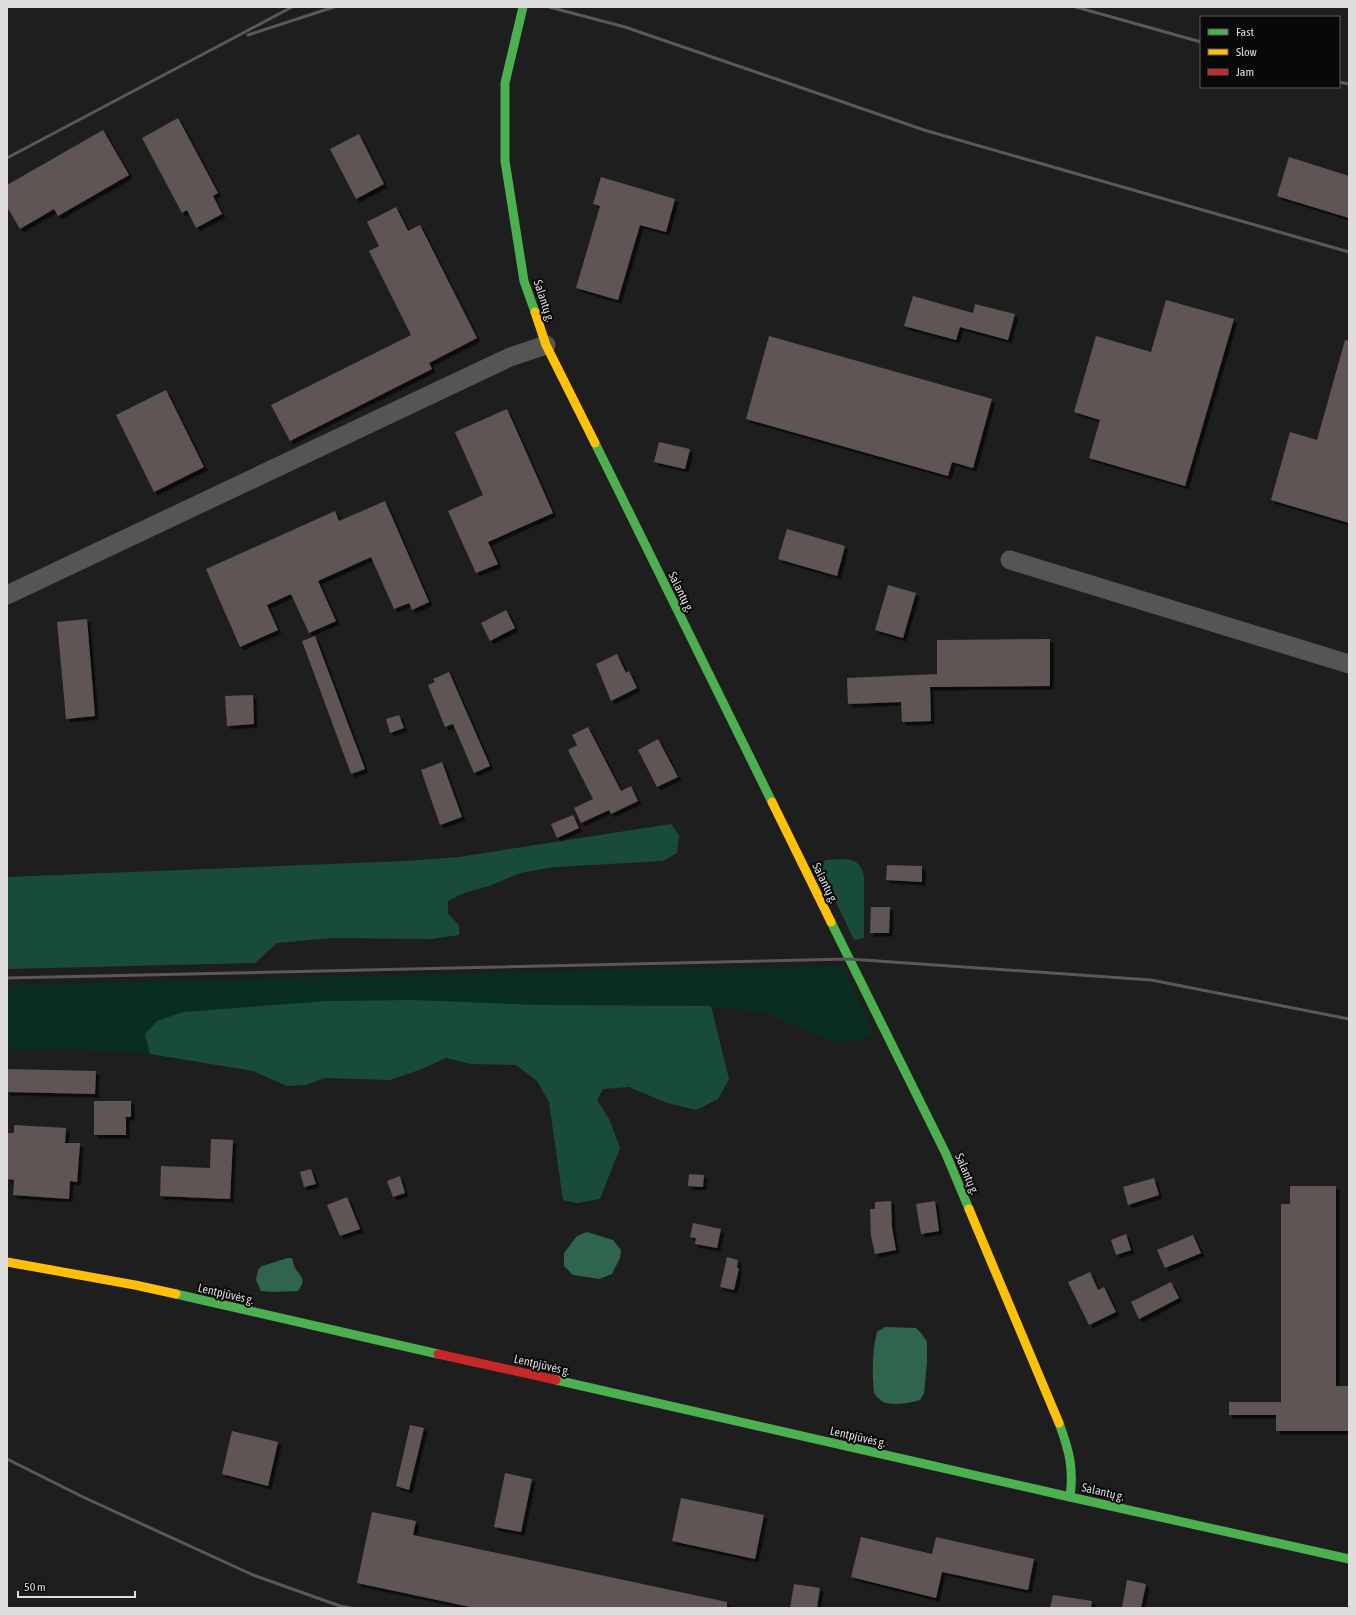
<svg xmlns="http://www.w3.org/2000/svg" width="1356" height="1615" font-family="'Asap Condensed',sans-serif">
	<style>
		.green { fill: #092e21 }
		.forest { fill: #184c38 }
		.water { fill: #2f644d }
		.building { fill: #5f5454; filter: url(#shadow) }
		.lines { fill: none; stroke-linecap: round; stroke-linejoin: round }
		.street { stroke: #555; stroke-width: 19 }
		.fast { stroke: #4caf50; stroke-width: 9 }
		.slow { stroke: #ffc107; stroke-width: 9 }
		.jam { stroke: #c62828; stroke-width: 9 }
		.rail { stroke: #595959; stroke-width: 3 }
		.labels { text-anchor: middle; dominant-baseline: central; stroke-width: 4; stroke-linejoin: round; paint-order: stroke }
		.street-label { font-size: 12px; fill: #dedcdc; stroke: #090808 }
	</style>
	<defs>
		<filter id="shadow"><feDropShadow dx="3.5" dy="3.5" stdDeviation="0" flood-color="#0009"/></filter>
	</defs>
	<rect width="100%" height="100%" fill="#1f1e1e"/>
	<path class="green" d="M844,966L874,1034L861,1040L848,1042L834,1041L808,1032L771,1014L711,1006L540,1005L413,1000L328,1001L183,1012L157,1021L146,1034L150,1054L69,1049L7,1050V985L594,970Z"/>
	<g class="forest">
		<path d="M671,824L679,835L677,853L663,861L555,867L520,873L489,886L464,893L448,901V914L459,925V935L432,939L333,938L277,943L255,963L7,969V877L406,861L459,857Z"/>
		<path d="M842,859C856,859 860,863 864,876V938L854,940L822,873L823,865L825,860Z"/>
		<path d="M413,1000L540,1005L711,1006L729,1079L718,1099L696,1110L667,1103L629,1087L603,1089L597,1100L609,1119L620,1148L600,1199L577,1203L563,1200L549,1102L537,1081L516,1065L471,1064L446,1058L422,1069L390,1080L325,1078L306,1085L287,1086L253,1071L150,1054L145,1034L157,1021L183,1012L328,1001Z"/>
	</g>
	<g class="water">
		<path d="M587,1232L613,1240L621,1250L620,1258L612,1274L599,1279L573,1275L564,1266V1253L577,1236Z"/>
		<path d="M288,1258H292C293,1262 294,1267 297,1271C303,1279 305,1281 298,1291L274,1292L261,1291L256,1280L258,1270L262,1266Z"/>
		<path d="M885,1327L916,1328L922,1334L927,1342V1363L924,1393L920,1400C910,1403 894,1406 883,1402C880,1400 876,1396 874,1393C872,1372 872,1352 877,1332Z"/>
	</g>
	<g class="building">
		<path d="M178,118L218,193L213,196L222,214L196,228L187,210L182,213L142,138Z"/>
		<path d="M103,130L129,175L58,216L54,209L20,229L7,207V185Z"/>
		<path d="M359,134L384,184L356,199L330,149Z"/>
		<path d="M1289,157L1349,176V218L1277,196Z"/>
		<path d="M601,177L675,199L666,232L640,225L618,300L576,288L600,206L593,204Z"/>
		<path d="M396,207L408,231L420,225L477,338L429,363L432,369L290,441L271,405L411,335L369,251L379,246L367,222Z"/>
		<path d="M913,296L973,313L975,304L1015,314L1008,340L960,327L956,340L904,326Z"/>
		<path d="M1166,300L1234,319L1185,486L1089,458L1100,420L1074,412L1096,336L1151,352Z"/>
		<path d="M769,336L992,399L973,468L952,462L948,476L746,419Z"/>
		<path d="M1345,340L1349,341V523L1271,500L1290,432L1317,440Z"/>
		<path d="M166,390L204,467L154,492L116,415Z"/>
		<path d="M507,409L553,513L488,542L498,564L476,573L448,511L483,495L455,432Z"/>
		<path d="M659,442L690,449L685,469L654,462Z"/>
		<path d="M385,501L429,602L412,610L409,603L394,609L371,557L318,581L336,621L309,633L291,594L267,605L278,630L240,647L206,569L335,511L339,521Z"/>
		<path d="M787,529L845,546L837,576L778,559Z"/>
		<path d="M888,585L916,593L903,638L875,630Z"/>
		<path d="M506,610L515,628L490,641L481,623Z"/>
		<path d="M87,619L95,716L66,719L57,622Z"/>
		<path d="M315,636L365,769L351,774L302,641Z"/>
		<path d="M1050,639V686L930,687L931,721L902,722L901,702L848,704L847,678L937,674V640Z"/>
		<path d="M617,654L626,673L629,671L637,688L611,701L596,664Z"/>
		<path d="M449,672L490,766L474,773L453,724L445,727L428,685L435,682L433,679Z"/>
		<path d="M253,695L254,724L227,726L225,696Z"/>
		<path d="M399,715L404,728L390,733L386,719Z"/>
		<path d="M588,727L621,791L631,786L638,801L611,814L609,810L581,823L574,808L593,799L568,750L577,745L572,735Z"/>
		<path d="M658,739L678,777L657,787L638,750Z"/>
		<path d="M442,762L462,817L440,825L421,770Z"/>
		<path d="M573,815L579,828L557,838L551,824Z"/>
		<path d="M887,865L922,866V882L886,880Z"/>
		<path d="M871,907H890L889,933H870Z"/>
		<path d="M7,1069L96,1071L95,1094L7,1092Z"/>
		<path d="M94,1101H131V1117H126V1135H94Z"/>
		<path d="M14,1125L66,1128L65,1143H80L77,1182L70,1181L69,1199L13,1195L14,1180L7,1179V1133H14Z"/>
		<path d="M211,1139L233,1140L230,1199L160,1196L161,1166L210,1168Z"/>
		<path d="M311,1169L316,1184L304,1187L300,1172Z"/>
		<path d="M689,1174L704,1175L703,1187L688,1186Z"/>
		<path d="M400,1176L405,1193L393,1197L387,1181Z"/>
		<path d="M1154,1178L1159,1195L1128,1205L1123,1187Z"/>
		<path d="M1290,1186H1336V1386H1349V1431H1276V1415H1229V1402H1281V1204H1290Z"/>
		<path d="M347,1197L360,1229L340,1236L327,1205Z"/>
		<path d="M891,1201L892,1228L896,1250L875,1254L871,1236L870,1209H875V1202Z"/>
		<path d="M935,1201L939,1231L921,1234L916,1204Z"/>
		<path d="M693,1223L721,1229L717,1248L695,1244L696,1238L690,1237Z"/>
		<path d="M1126,1234L1131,1250L1116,1255L1111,1240Z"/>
		<path d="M1193,1235L1201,1253L1165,1268L1157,1250Z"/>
		<path d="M727,1257L738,1260L737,1268H739L734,1290L720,1287Z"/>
		<path d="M1090,1272L1098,1290L1104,1287L1116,1312L1089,1325L1068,1282Z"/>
		<path d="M1171,1282L1179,1298L1139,1319L1131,1302Z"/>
		<path d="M410,1425L424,1428L409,1490L396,1486Z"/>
		<path d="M232,1431L278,1442L268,1486L222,1474Z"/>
		<path d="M505,1473L532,1479L521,1532L494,1527Z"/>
		<path d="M681,1498L764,1515L755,1559L672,1541Z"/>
		<path d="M372,1512L416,1521L413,1535L727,1602V1608H475L357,1583Z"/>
		<path d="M861,1537L932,1554L936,1537L1034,1559L1028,1590L942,1572L936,1598L851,1577Z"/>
		<path d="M1127,1580L1146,1584L1141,1608H1122Z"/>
		<path d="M794,1584L820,1588L817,1608H790Z"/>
		<path d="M1053,1595L1092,1601L1091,1608H1050Z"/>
	</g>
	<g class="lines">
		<g class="street">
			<path d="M1010,560L1349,664"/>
			<path d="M7,595L510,357L546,345"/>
		</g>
		<g class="fast">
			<path d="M523,7L505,83V161L524,281L535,312"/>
			<path d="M595,443L772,802"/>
			<path d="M831,922L946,1154L969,1209"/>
			<path d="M176,1294L438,1354"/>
			<path d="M556,1380L1070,1497"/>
			<path d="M1059,1423C1069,1450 1074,1468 1070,1497L1349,1559"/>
		</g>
		<g class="slow">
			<path d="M535,312L546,345L595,443"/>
			<path d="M772,802L831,922"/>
			<path d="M969,1209L1059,1423"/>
			<path d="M7,1262L135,1285L176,1294"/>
		</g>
		<path class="jam" d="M438,1354L556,1380"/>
		<g class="rail">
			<path d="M549,7L625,27L924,130L1349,252"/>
			<path d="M1076,7L1201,42"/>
			<path d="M248,35L334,7"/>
			<path d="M1339,82L1349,84"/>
			<path d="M7,158L292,7"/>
			<path d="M7,978L849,959L1151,980L1349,1019"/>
			<path d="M7,1459L83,1497L253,1575L340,1606L351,1608"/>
		</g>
	</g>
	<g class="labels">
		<g class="street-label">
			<text transform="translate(544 301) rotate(72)">Salantų g.</text>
			<text transform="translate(681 592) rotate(64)">Salantų g.</text>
			<text transform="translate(825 883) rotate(64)">Salantų g.</text>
			<text transform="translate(967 1174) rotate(67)">Salantų g.</text>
			<text transform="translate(226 1294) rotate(13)">Lentpjūvės g.</text>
			<text transform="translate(542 1365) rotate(13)">Lentpjūvės g.</text>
			<text transform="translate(858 1437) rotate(13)">Lentpjūvės g.</text>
			<text transform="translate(1103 1492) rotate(13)">Salantų g.</text>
		</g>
	</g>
	<rect width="1356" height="1615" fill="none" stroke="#dedcdc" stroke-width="16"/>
	<rect x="1200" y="16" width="140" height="72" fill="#090808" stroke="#5e5d5d"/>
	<rect x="1208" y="29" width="20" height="6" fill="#4caf50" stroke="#5e5d5d"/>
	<text x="1236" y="36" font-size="12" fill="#dedcdc">Fast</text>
	<rect x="1208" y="49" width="20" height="6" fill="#ffc107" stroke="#5e5d5d"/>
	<text x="1236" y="56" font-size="12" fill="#dedcdc">Slow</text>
	<rect x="1208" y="69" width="20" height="6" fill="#c62828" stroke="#5e5d5d"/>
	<text x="1236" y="76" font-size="12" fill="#dedcdc">Jam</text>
	<path d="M18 1591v6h117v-6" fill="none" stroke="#dedcdc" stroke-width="2"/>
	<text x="24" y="1591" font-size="12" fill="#dedcdc" stroke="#090808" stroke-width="3" paint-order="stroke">50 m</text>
</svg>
